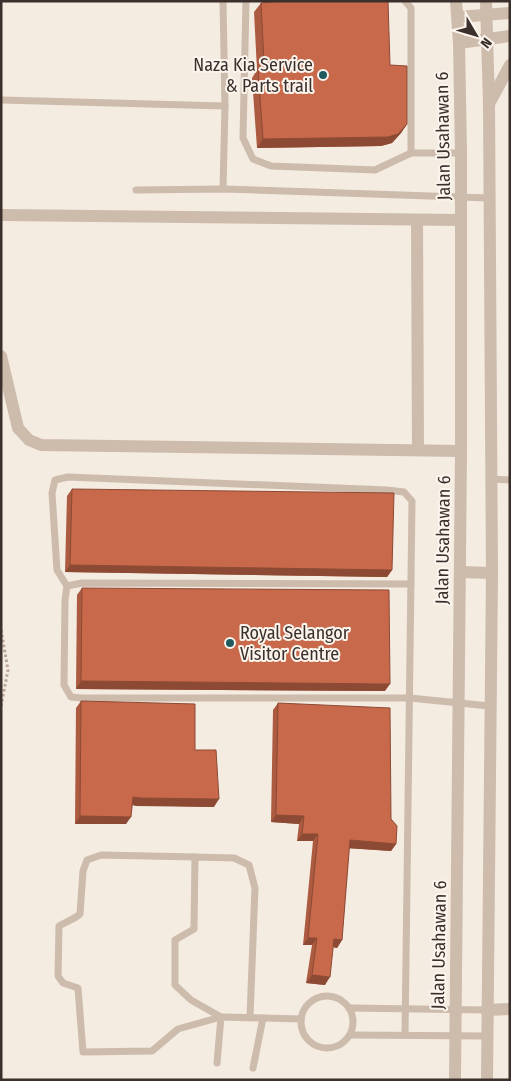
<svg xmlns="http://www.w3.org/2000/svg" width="511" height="1081" font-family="'Fira Sans Condensed',sans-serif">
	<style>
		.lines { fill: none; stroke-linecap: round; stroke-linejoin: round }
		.path { stroke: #b9a596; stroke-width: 3; stroke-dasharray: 2.5 2.5; stroke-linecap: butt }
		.service { stroke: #cdbbac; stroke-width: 7 }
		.minor { stroke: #cdbbac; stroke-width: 12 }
		.tertiary { stroke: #cdbbac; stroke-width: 12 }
		.wall { fill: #ac5a40 }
		.shaded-wall { fill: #8c4a34 }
		.building { fill: #c8694b; stroke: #8c4a34 }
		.poi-dot { fill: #1f5a5e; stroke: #fbf5ee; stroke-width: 2 }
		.labels { text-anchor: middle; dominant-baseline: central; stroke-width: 4; stroke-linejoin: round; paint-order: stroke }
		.poi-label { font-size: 18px; fill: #3b302b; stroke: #fbf5ee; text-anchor: end }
		.street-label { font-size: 18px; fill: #3b302b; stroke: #fbf5ee }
	</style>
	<rect width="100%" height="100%" fill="#f4ebe1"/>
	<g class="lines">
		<path class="path" d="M1,630L8,670L1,706"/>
		<g class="service">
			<path d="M223,1L225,106L223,189"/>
			<path d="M246,1L243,138L253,159L271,166L375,170L411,153H461"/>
			<path d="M405,1L411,8V153"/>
			<path d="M1,100L225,106"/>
			<path d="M136,190L223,189L489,198"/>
			<path d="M491,479L510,480"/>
			<path d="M411,584L82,583L67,586L65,600L64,685L71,697L82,698H410L489,706"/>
			<path d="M67,586L57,570L52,493L55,480L68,477L387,490L404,492L412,501L405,1035"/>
			<path d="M195,857L101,855L87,860L83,871L80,914C73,920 67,921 59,926L58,976L63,983L78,988L83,1052L152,1051L178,1029L221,1017L301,1019"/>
			<circle cx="327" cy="1022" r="26"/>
			<path d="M349,1008L486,1010"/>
			<path d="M350,1035L486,1036"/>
			<path d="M217,1063L221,1017L191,1000L175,985V940L194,929L195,857L234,858L249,865L255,888L250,1017"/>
			<path d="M253,1068L263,1018"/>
		</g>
		<g class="minor">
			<path d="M486,1L489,104L492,573L487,1080"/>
			<path d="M1,215L461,220"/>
			<path d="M417,220L418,450"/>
			<path d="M1,356L18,428L29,440L41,445L461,451"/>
			<path d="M460,572L492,573"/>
			<path d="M486,1010L510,1009"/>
			<path d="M455,1080L461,451V153L459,43L456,1"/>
		</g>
		<g class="tertiary">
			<path d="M458,17L510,13"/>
			<path d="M459,43L510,36"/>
			<path d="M489,104L510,65"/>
		</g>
	</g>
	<g class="wall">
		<path d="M261,3L390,65L407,124L401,133L392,143L381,146L257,148L252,78L257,70L254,12Z"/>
		<path d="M72,489L392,570L387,577L65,572L67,496Z"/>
		<path d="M82,588L385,691L76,689L77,595Z"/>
		<path d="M81,701L195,750L214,807L132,805L126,824H75L76,708Z"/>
		<path d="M278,703L391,819L396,844L391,851L349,848L342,940L337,948L333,947L325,985L306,983L312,945H303L313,841H297L299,824L271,822L273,710Z"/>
	</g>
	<g class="shaded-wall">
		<path d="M407,124L401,133L392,143L381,146L257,148L263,139Z"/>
		<path d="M70,565L392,570L387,577L65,572Z"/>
		<path d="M81,681L390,684L385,691L76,689Z"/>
		<path d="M133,797L219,799L214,807L136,806L128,804Z"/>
		<path d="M276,815L304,816L299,824L271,822Z"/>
		<path d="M80,816L131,817L126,824H75Z"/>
		<path d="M302,834H318L313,841H297Z"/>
		<path d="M350,840L396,844L391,851L345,848Z"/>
		<path d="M308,938H317L312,945H303Z"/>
		<path d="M334,939L342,940L337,948L329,946Z"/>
		<path d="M312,975L330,977L325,985L306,983Z"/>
	</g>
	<g class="building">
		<path d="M280,1H388L390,65L407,66V124L398,134L388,137L263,139L258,69L264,63L261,3Z"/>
		<path d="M72,489L394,493L392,570L70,565Z"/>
		<path d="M82,588L389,590L390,684L81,681Z"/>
		<path d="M81,701L195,704V750H216L219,799L141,798L133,797L131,817L80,816Z"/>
		<path d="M278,703L390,708L391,819L397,826L396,844L350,840L342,940L334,939L330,977L312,975L317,938H308L318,834H302L304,816L276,815Z"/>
	</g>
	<g class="poi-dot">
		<circle cx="323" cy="75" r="5"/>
		<circle cx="230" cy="643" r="5"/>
	</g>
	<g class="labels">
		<g class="poi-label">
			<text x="313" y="65">Naza Kia Service<tspan x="313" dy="21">&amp; Parts trail</tspan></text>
			<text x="240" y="633" text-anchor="start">Royal Selangor<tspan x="240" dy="21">Visitor Centre</tspan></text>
		</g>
		<g class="street-label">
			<text transform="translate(443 136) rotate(-91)">Jalan Usahawan 6</text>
			<text transform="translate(443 540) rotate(-89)">Jalan Usahawan 6</text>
			<text transform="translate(439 945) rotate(-89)">Jalan Usahawan 6</text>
		</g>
	</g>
	<rect width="511" height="1081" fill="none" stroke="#3b302b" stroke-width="5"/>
	<g transform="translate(476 35) rotate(128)" stroke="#fbf5ee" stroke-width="4" paint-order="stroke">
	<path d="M0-4L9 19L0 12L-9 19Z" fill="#3b302b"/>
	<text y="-8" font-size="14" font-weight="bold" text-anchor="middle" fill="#3b302b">N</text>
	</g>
</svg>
